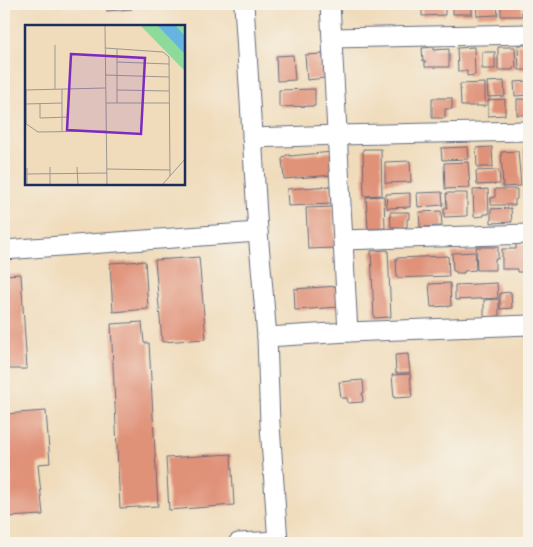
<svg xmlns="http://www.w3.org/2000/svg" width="533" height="547" font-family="'Gentium Book Plus',serif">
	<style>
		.building { fill: #e09279 }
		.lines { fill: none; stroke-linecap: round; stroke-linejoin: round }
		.minor-casing { stroke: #666c7f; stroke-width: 21 }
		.minor { stroke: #fff; stroke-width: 19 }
		.inset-road { fill: none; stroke: #9b9796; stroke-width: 1 }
		.view { fill: #7b2cbf; fill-opacity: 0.15; stroke: #7b2cbf; stroke-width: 2.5 }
		.inset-edge { fill: none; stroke: #1b2f5e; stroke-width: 2.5 }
	</style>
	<rect width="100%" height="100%" fill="#f7f3e8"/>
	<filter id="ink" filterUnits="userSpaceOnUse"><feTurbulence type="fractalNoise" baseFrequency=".02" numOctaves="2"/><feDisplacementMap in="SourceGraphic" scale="10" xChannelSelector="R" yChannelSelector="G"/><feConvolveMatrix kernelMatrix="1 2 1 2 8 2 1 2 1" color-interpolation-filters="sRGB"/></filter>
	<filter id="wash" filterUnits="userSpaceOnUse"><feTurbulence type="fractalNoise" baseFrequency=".0096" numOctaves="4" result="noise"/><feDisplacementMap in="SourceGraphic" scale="20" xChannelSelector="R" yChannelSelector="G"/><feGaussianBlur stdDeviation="1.12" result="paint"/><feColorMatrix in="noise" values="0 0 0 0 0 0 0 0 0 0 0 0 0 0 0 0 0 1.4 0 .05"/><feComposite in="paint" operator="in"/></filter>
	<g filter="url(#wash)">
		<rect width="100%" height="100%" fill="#f0dcbb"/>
		<g id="blocks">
			<g class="building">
				<path d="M107,4H132V9L107,11Z"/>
				<path d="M422,4H445V15L422,16Z"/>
				<rect x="453" y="4" width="19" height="10"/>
				<path d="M476,4H497L498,15L477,16Z"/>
				<rect x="501" y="4" width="21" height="12"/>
				<rect x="525" y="4" width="4" height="19"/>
				<path d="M518,45H528L529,70H519Z"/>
				<path d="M434,47V50L449,49V67H425V61H423L422,48Z"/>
				<path d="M474,47L475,75L467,76V71H458L457,48Z"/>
				<path d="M498,47H515L516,68L513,67V70H498Z"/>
				<rect x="482" y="52" width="13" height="17"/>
				<path d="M323,54L325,78L307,80L305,55Z"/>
				<path d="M293,55L295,80L277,81L276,56Z"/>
				<path d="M504,81L505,96L488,97L487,82Z"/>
				<path d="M529,81V95L515,96L514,82Z"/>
				<path d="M485,83V106H461L460,84Z"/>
				<path d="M315,89V106L279,107V90Z"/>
				<path d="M432,98H452V109H445V118H432Z"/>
				<path d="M505,99V115L488,116V100Z"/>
				<rect x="517" y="99" width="12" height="16"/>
				<path d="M524,146H529V183H525Z"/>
				<path d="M468,147L469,159L442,160L441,148Z"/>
				<path d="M492,147L493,167H477L476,148Z"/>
				<path d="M363,149H381L382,195L364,196Z"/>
				<path d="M518,151L521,186L503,187L501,152Z"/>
				<path d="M332,152L334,175L284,179L282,159L286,155H290V156Z"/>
				<path d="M410,161L411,182L385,183V162Z"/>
				<path d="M468,162L470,188L445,189L444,163Z"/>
				<path d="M499,170L500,184L477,185L476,171Z"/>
				<path d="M330,186L331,204L288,206L287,189Z"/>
				<path d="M488,189L489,214H484V216L474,217L473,190Z"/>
				<path d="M495,189H517V199L515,200V205H491V198L495,197Z"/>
				<path d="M442,192L443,205L418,207L417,193Z"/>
				<path d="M410,193V207L387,208L386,194Z"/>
				<path d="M446,193H467V216L444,217V208H447Z"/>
				<path d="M384,196L385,228L368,229L366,197Z"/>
				<path d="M333,207L335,248L308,249L306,208Z"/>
				<path d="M511,208L512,222L491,223V209Z"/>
				<path d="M441,211L442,226L420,227L419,212Z"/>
				<path d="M390,212H409V219H407V227H391Z"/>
				<path d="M516,244H525L526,272H517V269H502V249H516Z"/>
				<path d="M526,244H529V268L527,269Z"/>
				<path d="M476,247H498V259H495V270H477Z"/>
				<path d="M388,250L391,317L374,318L371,251Z"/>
				<path d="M475,252L476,270L464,271V273H456V271H453L452,253Z"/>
				<path d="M448,256L449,276L397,278L396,258Z"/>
				<path d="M199,257L206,339L162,342L155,260Z"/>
				<path d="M145,261L148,309L113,312L110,263Z"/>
				<path d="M21,274L27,369H4V275Z"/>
				<path d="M450,283L451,306L431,307L429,284Z"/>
				<path d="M497,283L498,298L455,300V285Z"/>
				<path d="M338,286L340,307L295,310L294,289Z"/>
				<path d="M511,292L512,308L500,309V293Z"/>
				<path d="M499,299V316L484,317V300Z"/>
				<path d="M142,322L144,343H149L158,506L120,508L111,324Z"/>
				<path d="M408,354L410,373H396L395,355Z"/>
				<path d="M410,374L412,397L394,398L392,375Z"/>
				<path d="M363,380L364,393H362L363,402L348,403L347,398H341L339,382Z"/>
				<path d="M46,411L50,463L38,464L43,515L7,517L4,476V414Z"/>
				<path d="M231,454L234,505L169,510L166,458Z"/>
			</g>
		</g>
	</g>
	<g filter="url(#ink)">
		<use href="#blocks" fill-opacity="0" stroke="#666c7f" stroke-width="1"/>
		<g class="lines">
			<defs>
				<g id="minor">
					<path d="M244,4L258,232L267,337L270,425L278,543"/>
					<path d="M330,4L348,332"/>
					<path d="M332,38L529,34"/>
					<path d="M252,138L338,135L529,131"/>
					<path d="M343,240L529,234"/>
					<path d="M4,250L258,232"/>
					<path d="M267,337L348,332L529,325"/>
					<path d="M238,543L278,541"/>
				</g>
			</defs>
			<use href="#minor" class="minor-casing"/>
			<use href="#minor" class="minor"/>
		</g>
	</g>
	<g transform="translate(25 25)">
		<rect width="160" height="160" fill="#f0dcbb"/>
		<path d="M115,0H160V46L152,38Z" fill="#8cdb9a"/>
		<path d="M132,0H150L160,11V29Z" fill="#66b5e0"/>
		<path class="inset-road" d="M80,0L82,160M30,20V64M80,23L138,27L144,32L145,151M92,24V78M92,37L144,39M80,50L144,52M37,64V107M0,65L80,63M1,65V98M92,65L144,66M15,78V93L43,92M81,78H144M1,79L37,78M0,98L13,107L81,106M25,142V160M52,142L53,160M2,143V160M82,144L145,145M2,149L82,148M137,160L160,134"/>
		<path class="view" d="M46,29L120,33L116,109L42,105Z"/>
		<rect width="160" height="160" class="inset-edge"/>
	</g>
	<rect width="533" height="547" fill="none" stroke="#f7f3e8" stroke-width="20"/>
</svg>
